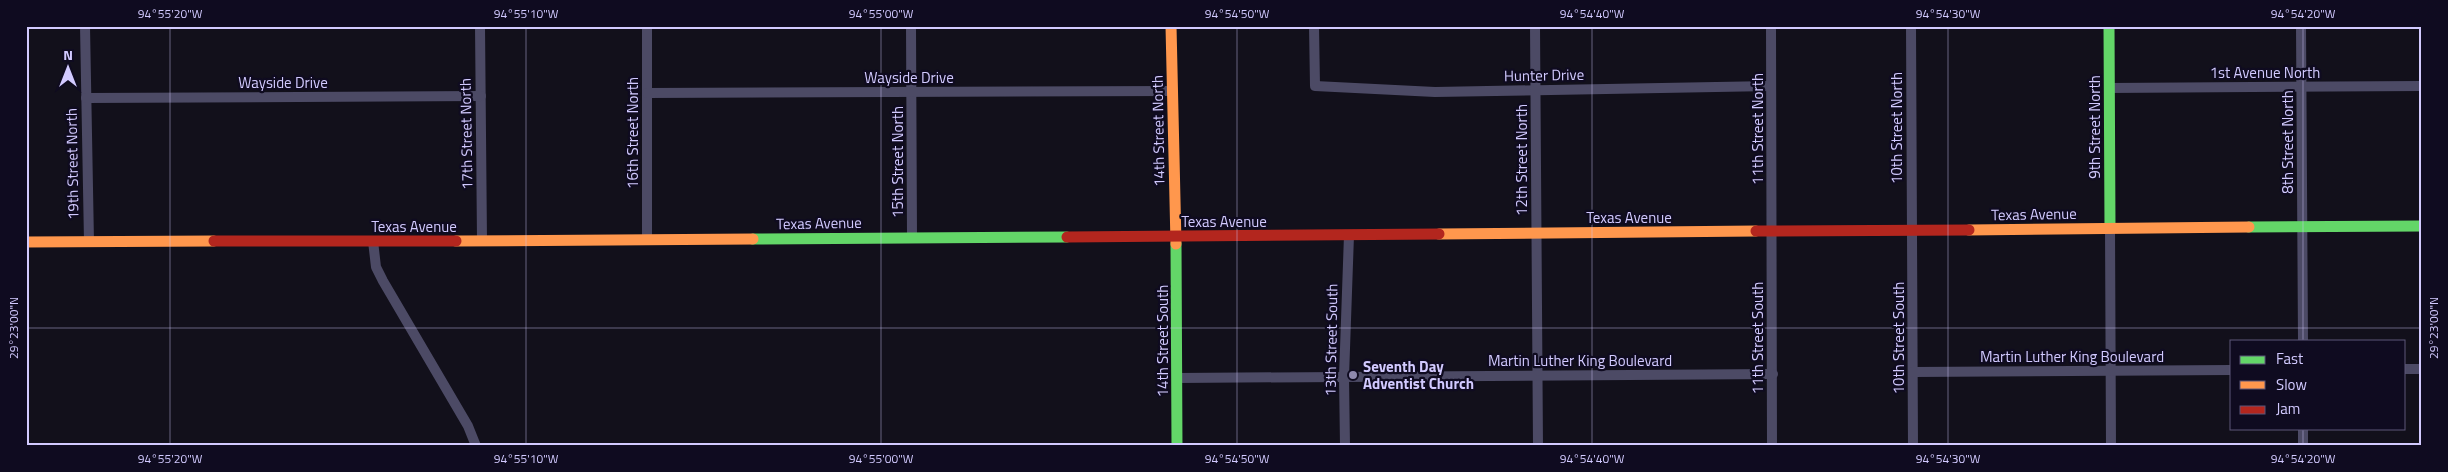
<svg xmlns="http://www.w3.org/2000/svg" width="2448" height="472" font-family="'Titillium Web',sans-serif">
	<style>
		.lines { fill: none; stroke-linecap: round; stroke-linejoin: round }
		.street { stroke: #4c4a65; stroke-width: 10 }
		.fast { stroke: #63d668; stroke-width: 11 }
		.slow { stroke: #ff974d; stroke-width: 11 }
		.jam { stroke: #b3261e; stroke-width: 11 }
		.ticks { fill: none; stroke: #d2caff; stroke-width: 1; stroke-opacity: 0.45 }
		.poi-dot { fill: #8f89af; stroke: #0f0b20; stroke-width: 2 }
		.labels { text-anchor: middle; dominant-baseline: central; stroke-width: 4.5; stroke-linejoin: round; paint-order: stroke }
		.street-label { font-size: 15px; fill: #d2caff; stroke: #0f0b20 }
		.poi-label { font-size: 15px; font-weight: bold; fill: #d2caff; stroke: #0f0b20; text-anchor: start }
		.neatline { fill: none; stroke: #d2caff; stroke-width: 2 }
		.ticks-label { font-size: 12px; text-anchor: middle; fill: #d2caff }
	</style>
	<rect width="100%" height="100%" fill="#12101b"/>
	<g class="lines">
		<g class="street">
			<path d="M85,26L89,242"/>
			<path d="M480,26L482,241"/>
			<path d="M647,26V240"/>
			<path d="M911,26L912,237"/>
			<path d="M1314,26L1315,86L1435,92L1771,86"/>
			<path d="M1535,26L1538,446"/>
			<path d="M1771,26L1772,446"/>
			<path d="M1911,26L1913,446"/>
			<path d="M2301,26L2303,341"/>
			<path d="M2109,88L2422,86"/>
			<path d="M647,93L1172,91"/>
			<path d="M86,98L481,96"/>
			<path d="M2110,228L2111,446"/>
			<path d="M373,241L376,267L383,281L468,426L476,446"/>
			<path d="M2404,369H2422"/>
			<path d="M1913,372L2232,370"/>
			<path d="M1178,378L1773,374"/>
			<path d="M2303,428V446"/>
			<path d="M1345,446L1344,377L1349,235"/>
		</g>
		<g class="fast">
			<path d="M2109,26L2110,228"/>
			<path d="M2249,227L2422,226"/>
			<path d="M753,239L1067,237"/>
			<path d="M1176,244L1177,446"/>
		</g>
		<g class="slow">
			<path d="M1171,26L1176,244"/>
			<path d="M1969,230L2249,227"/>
			<path d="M1439,234L1756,231"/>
			<path d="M456,241L753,239"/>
			<path d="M26,242L214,241"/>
		</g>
		<g class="jam">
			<path d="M1756,231L1969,230"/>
			<path d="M1067,237L1439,234"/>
			<path d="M214,241H456"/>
		</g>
	</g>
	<path class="ticks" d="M170,26V446M526,26V446M881,26V446M1237,26V446M1592,26V446M1948,26V446M2303,26V341M26,328H2422M2303,428V446"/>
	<circle class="poi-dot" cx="1353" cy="375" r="5"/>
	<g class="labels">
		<g class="street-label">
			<text x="2265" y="72">1st Avenue North</text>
			<text transform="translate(1544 75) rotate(-1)">Hunter Drive</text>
			<text x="909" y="77">Wayside Drive</text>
			<text x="283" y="82">Wayside Drive</text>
			<text transform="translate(2094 127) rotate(-90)">9th Street North</text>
			<text transform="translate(1896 128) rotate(-90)">10th Street North</text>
			<text transform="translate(1757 129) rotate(-90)">11th Street North</text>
			<text transform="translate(1158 131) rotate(-91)">14th Street North</text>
			<text transform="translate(632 133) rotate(-90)">16th Street North</text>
			<text transform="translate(466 134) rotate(-91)">17th Street North</text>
			<text transform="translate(2287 142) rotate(-90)">8th Street North</text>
			<text transform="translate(1521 160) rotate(-90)">12th Street North</text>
			<text transform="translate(897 162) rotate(-90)">15th Street North</text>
			<text transform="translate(72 164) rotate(-91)">19th Street North</text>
			<text transform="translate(2034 214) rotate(-1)">Texas Avenue</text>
			<text x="1629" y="217">Texas Avenue</text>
			<text x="1224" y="221">Texas Avenue</text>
			<text transform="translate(819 223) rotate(-1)">Texas Avenue</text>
			<text x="414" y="226">Texas Avenue</text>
			<text transform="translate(1757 338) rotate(-90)">11th Street South</text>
			<text transform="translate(1898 338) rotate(-90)">10th Street South</text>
			<text transform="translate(1331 340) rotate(-89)">13th Street South</text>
			<text transform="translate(1162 341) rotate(-90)">14th Street South</text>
			<text x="2072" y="356">Martin Luther King Boulevard</text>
			<text x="1580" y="360">Martin Luther King Boulevard</text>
		</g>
		<g class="poi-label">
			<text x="1363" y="366">Seventh Day<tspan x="1363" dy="17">Adventist Church</tspan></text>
		</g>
	</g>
	<rect width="2448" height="472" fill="none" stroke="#0f0b20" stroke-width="55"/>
	<rect x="2230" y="340" width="175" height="90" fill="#0f0b20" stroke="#5d5779"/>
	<rect x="2240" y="356" width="25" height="8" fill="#63d668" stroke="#5d5779"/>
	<text x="2276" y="364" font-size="15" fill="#d2caff">Fast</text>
	<rect x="2240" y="381" width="25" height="8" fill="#ff974d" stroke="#5d5779"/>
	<text x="2276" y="390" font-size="15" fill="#d2caff">Slow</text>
	<rect x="2240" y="406" width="25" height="8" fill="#b3261e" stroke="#5d5779"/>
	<text x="2276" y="414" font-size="15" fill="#d2caff">Jam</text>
	<g transform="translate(68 68)" stroke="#0f0b20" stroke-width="4" paint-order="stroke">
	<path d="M0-4L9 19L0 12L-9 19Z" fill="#d2caff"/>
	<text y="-8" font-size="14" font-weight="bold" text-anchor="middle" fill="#d2caff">N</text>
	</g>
	<rect x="28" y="28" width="2392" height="416" class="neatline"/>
	<g class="ticks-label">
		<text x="170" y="18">94°55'20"W</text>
		<text x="526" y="18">94°55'10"W</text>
		<text x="881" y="18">94°55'00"W</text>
		<text x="1237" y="18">94°54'50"W</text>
		<text x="1592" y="18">94°54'40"W</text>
		<text x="1948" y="18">94°54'30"W</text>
		<text x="2303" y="18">94°54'20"W</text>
		<text transform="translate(14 328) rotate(-90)" y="4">29°23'00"N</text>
		<text transform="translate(2434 328) rotate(-90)" y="4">29°23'00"N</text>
		<text x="170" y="463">94°55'20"W</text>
		<text x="526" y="463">94°55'10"W</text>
		<text x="881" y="463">94°55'00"W</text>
		<text x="1237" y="463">94°54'50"W</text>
		<text x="1592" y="463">94°54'40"W</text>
		<text x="1948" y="463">94°54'30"W</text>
		<text x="2303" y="463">94°54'20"W</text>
	</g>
</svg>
